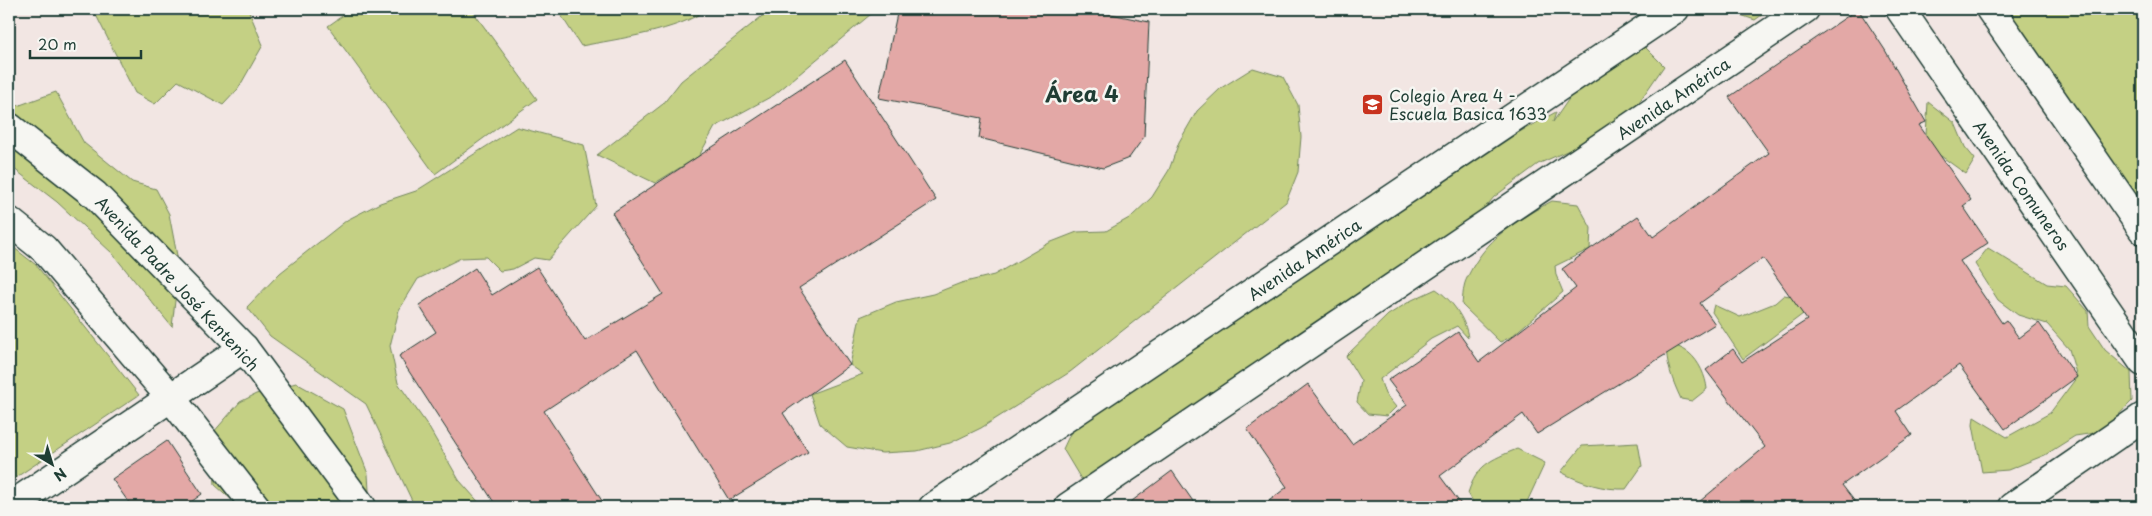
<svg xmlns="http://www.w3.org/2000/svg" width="2152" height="516" font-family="'Playpen Sans',sans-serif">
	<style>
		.green { fill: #c4d084; stroke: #72865c }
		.building { fill: #e3a8a6; stroke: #1f3d34 }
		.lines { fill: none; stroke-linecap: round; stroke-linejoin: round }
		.minor-casing { stroke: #1f3d34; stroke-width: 31 }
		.secondary-casing { stroke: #1f3d34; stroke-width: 31 }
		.minor { stroke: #f6f6f2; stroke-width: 28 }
		.secondary { stroke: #f6f6f2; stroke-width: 28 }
		.labels { text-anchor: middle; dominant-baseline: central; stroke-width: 5; stroke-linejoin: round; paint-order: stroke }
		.poi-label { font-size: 16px; fill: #1f3d34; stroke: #f6f6f2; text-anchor: start }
		.street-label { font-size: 16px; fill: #1f3d34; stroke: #f6f6f2 }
		.district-label { font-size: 21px; font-weight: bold; fill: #1f3d34; stroke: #f6f6f2 }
	</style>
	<rect width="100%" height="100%" fill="#f2e6e3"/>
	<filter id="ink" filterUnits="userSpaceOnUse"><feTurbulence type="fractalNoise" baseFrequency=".02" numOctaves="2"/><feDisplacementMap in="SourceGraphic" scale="10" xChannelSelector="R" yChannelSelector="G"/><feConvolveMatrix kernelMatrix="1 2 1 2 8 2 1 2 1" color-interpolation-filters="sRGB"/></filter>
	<g filter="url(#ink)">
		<g class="green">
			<path d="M93,9H248L263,45L238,89L223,105L178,81L155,104L135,93Z"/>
			<path d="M352,9H471L537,99L435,174L328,26Z"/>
			<path d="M557,9H707C679,31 617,39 581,46Z"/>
			<path d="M771,9H877L774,95L715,127L699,156L655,183L597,155L663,104L681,81Z"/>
			<path d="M1731,9H1770L1755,20L1732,12Z"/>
			<path d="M2002,9H2143V214Z"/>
			<path d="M1642,44L1664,66L1637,105L1594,139L1538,164L1494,197L1450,250L1152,456L1081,479L1063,449L1082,408L1490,148L1556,112L1553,122L1575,90Z"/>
			<path d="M1253,68L1283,77L1298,105L1301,137L1298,172L1286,202L1070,372L981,428L950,443L917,451L882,453L847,447L820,424L810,394L863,374L850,365L860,317L896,302L933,294L961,283L994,275L1049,243L1077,232L1106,231L1131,217L1152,197L1169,170L1179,142L1197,111L1221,88Z"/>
			<path d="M56,92L84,143L132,182L156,189L169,214L179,266L172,327L112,253L57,202L9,165V109Z"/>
			<path d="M1928,102L1955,123L1965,147L1975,159L1966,174L1934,151L1926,135Z"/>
			<path d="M517,127L584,145L596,206L548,260L534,258L513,269L500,271L486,257L461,258L418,279L399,310L390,346L398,383L428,426L459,480L483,507H415L366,404L270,336L247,307L280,273L347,220L380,203L416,191Z"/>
			<path d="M1552,201L1578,204L1591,228L1590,249L1555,266L1556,275L1563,292L1511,337L1500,342L1462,305C1463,296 1463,285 1467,278C1486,238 1515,221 1552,201Z"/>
			<path d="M9,244L36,265L139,395L9,482Z"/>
			<path d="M1988,248L2047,284L2066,286L2088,311L2089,326L2105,350L2131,372L2132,401L2102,432L2075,436L2045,455L2008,470L1982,472L1973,425L1974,417L2007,437L2050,413L2077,377L2069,349L2047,324L2018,315L1998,300L1975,264Z"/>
			<path d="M1436,289C1451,299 1466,319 1468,338L1457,326L1431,339L1380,379L1385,394L1396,407L1387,416L1368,414L1357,402L1361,381L1346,356L1388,315L1412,300Z"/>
			<path d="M1784,295L1796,297L1811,308L1743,359L1712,312L1714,305L1740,317L1775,303Z"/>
			<path d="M1666,342C1673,345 1683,348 1689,353C1699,361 1706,377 1707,389L1692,401L1681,399C1672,380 1666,363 1666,342Z"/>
			<path d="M296,383L343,409L368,474L370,507H240L215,485L212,434L240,402L256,394Z"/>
			<path d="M1638,443L1642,466L1626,489C1603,490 1582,483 1561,472L1582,446Z"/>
			<path d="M1517,449L1545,463L1526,504L1529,507H1476L1468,493C1477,465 1490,460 1517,449Z"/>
		</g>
		<g class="building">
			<path d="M898,9H1087L1149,22L1144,137L1129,158L1103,168L979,138L982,118L879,98Z"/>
			<path d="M1858,9L1885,50L1926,122L1919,125L1971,200L1963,206L1988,243L1960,261L2002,323L2006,320L2019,338L2039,323L2077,377L2005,429L1959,365L1896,411L1912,435L1842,485L1859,507H1693L1765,447L1706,370L1733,349L1742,362L1807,320L1763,258L1700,303L1715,324L1537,434L1523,414L1440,476L1463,507H1261L1287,487L1247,429L1308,384L1352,444L1407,405L1388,380L1458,332L1479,362L1576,288L1562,269L1590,249L1638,216L1653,237L1769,153L1729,97Z"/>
			<path d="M845,60L936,200L799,288L850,365L783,413L808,452L729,500L637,350L544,411L606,507H497L399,356L436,332L419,305L475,268L492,295L537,267L585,341L663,294L612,213Z"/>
			<path d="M167,441L202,494L184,507H132L112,479Z"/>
			<path d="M1172,471L1197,507H1124Z"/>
		</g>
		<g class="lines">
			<defs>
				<g id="minor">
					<path d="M1900,9L2143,362"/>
					<path d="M1990,9L2143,230"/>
					<path d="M9,127L95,195L244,348L362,507"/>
					<path d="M9,221L44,249L171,398L256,507"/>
					<path d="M9,507L244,348"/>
					<path d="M2012,507L2143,417"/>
				</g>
				<g id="secondary">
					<path d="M933,507L1675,9"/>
					<path d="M1068,507L1805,9"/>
				</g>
			</defs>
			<use href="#minor" class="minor-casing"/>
			<use href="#secondary" class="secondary-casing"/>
			<use href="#minor" class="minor"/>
			<use href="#secondary" class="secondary"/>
		</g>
	</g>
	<defs>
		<symbol id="school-square" viewBox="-11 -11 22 22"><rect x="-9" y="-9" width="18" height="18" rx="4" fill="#c8321e" stroke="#f6f6f2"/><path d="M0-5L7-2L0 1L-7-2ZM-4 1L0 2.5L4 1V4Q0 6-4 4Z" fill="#fff"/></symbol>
	</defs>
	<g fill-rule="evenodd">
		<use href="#school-square" x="1360" y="92" width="25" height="25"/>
	</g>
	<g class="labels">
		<g class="poi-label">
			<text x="1389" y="95">Colegio Area 4 -<tspan x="1389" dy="18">Escuela Basica 1633</tspan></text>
		</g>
		<g class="street-label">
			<text transform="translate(1673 98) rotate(-34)">Avenida América</text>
			<text transform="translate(2022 185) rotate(55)">Avenida Comuneros</text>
			<text transform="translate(1304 259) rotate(-34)">Avenida América</text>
			<text transform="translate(178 283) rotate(47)">Avenida Padre José Kentenich</text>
		</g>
		<g class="district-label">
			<text x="1082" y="93">Área 4</text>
		</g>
	</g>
	<rect width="2152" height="516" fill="none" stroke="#f6f6f2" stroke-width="30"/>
	<rect x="15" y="15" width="2122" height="486" fill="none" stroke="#1f3d34" stroke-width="2" filter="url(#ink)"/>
	<g transform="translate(52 464) rotate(142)" stroke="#f6f6f2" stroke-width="4" paint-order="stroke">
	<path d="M0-4L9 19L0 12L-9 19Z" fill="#1f3d34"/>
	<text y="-8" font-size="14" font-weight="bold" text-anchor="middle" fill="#1f3d34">N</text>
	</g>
	<path d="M30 50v8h111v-8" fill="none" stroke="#1f3d34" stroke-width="2.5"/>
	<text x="38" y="50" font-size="15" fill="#1f3d34" stroke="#f6f6f2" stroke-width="4" paint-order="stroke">20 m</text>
</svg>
